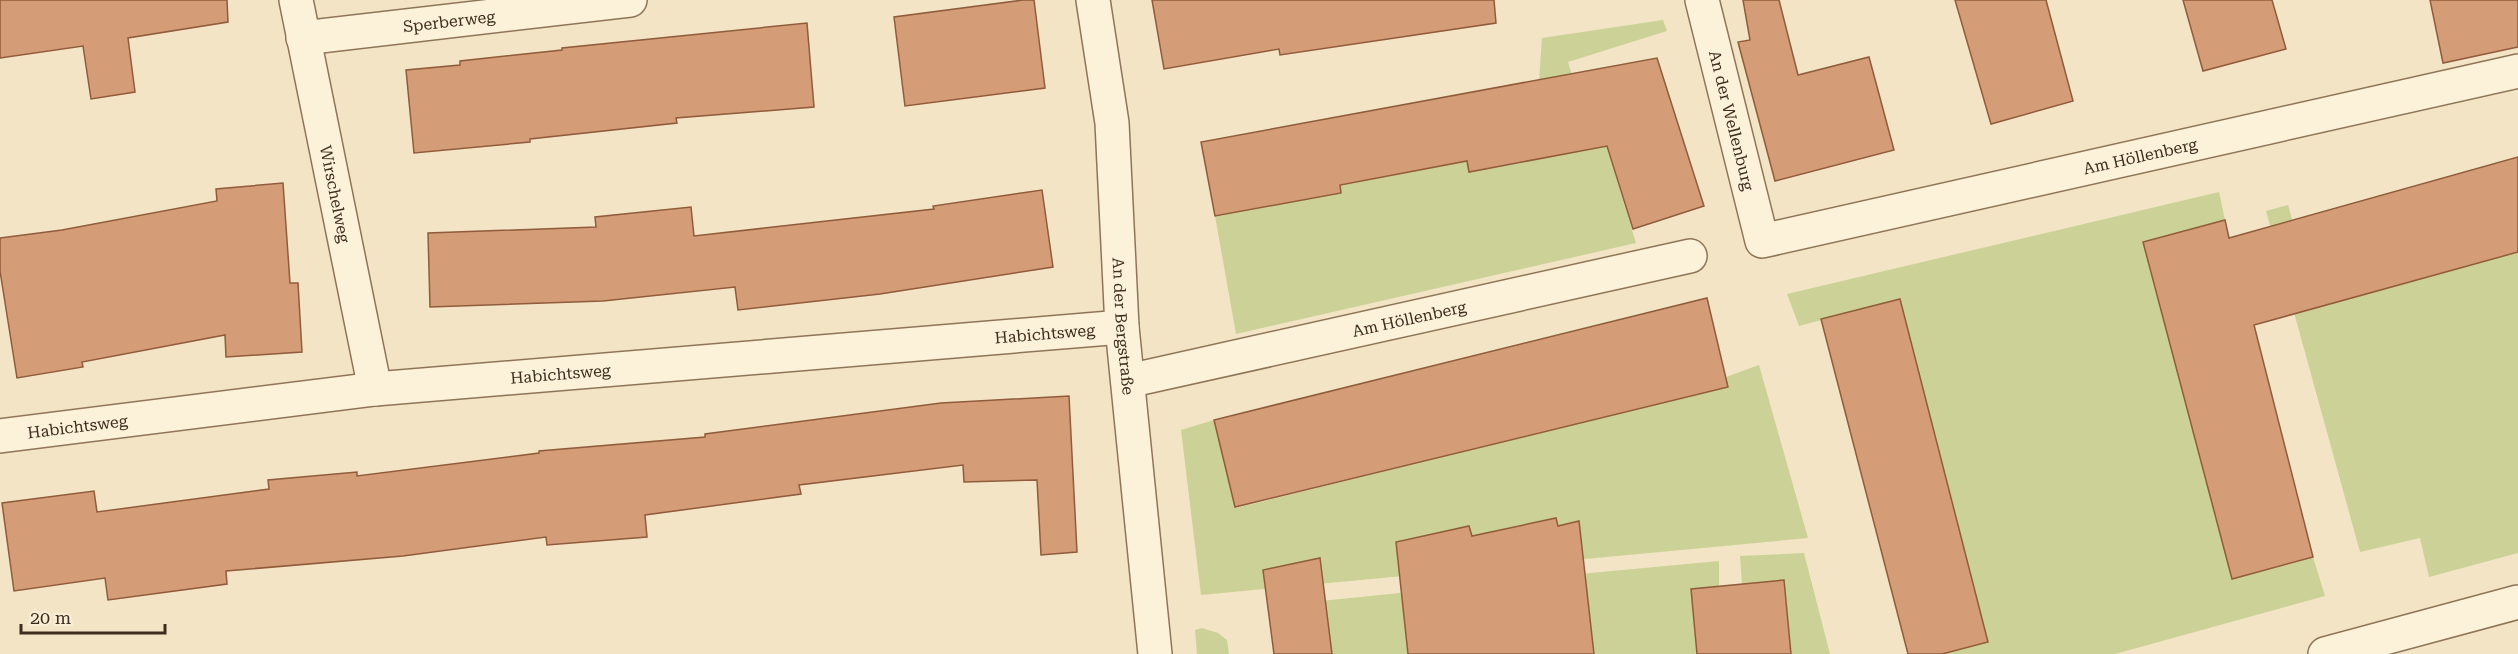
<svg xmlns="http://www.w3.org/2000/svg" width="2518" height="654" font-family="'Roboto Serif',serif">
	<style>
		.green { fill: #ccd297 }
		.building { fill: #d49c77; stroke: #905c3c; stroke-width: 1.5 }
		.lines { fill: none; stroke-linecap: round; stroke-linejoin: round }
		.minor-casing { stroke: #8f7558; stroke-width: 36 }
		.minor { stroke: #fcf1d9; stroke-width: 33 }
		.labels { text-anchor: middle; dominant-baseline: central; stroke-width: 4.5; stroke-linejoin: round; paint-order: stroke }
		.street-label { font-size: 16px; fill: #3e2d1e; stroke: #f9eed5 }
	</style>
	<rect width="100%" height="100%" fill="#f2e4c4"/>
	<g class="green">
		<path d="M1663,20L1667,31L1568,62L1582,108L1594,105L1636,243L1236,334L1215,216L1340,193V185L1467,161L1469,172L1553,156L1539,80L1542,38Z"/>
		<path d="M2219,192L2225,220L2143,242L2222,541L2232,579L2313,557L2325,596L2115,654H1942L1988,641L1900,299L1799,326L1787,294Z"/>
		<path d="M2288,205L2317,307L2518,252V553L2429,577L2420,538L2360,552L2266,211Z"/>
		<path d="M1759,365L1808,538L1201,595L1181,430L1214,420L1236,508L1727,387L1726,377Z"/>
		<path d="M1804,553L1830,654H1791L1784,580L1742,584L1740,556Z"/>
		<path d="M1719,561V586L1691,589L1697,654H1594L1587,597L1505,581Z"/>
		<path d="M1479,585L1408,654H1332L1291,604Z"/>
		<path d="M1202,628L1218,633L1227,640L1229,654H1197L1195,630Z"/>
	</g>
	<g class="building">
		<path d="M0,0H227L228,22L128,38L135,92L91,99L83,46L0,58Z"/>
		<path d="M1023,0H1034L1045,88L905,106L894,17Z"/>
		<path d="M1152,0H1494L1496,23L1280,55L1279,49L1164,69Z"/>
		<path d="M1743,0H1779L1798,75L1869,57L1894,150L1775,181L1738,42L1750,40Z"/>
		<path d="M1955,0H2046L2073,101L1991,124Z"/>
		<path d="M2183,0H2272L2286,49L2203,71Z"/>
		<path d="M2430,0H2518V47L2443,63Z"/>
		<path d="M807,23L814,107L676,118L677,123L530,139V142L414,153L406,70L460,65V61L562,50V48Z"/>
		<path d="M1657,58L1704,206L1633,229L1607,146L1469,172L1467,161L1340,185L1341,193L1215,216L1201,142Z"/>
		<path d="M2518,157V252L2254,325L2313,557L2232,579L2143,242L2225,220L2229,238Z"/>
		<path d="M283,183L290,283H298L302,352L226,357L225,335L82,362L83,367L17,378L0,271V238L62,230L217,201L216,189Z"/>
		<path d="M1042,190L1053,267L880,294L738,310L735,287L603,301L430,307L428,233L596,227L595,217L691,207L694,236L934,209L933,206Z"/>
		<path d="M1707,298L1728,387L1235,507L1214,420Z"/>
		<path d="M1900,299L1988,642L1942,654H1908L1821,319Z"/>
		<path d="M1069,396L1077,552L1041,555L1037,480L964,482L963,465L799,485L801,494L645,515L647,537L547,545L546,537L403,556L226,571L227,584L108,600L105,578L14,591L2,503L94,491L97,512L269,489L268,480L357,472V476L539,453V451L705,437V434L941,403Z"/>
		<path d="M1556,518L1558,526L1579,521L1594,654H1408L1396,542L1469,526L1472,536Z"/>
		<path d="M1320,558L1332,654H1274L1263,570Z"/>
		<path d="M1784,580L1791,654H1697L1691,589Z"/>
	</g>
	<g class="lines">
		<defs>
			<g id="minor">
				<path id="s1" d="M296,0L375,389"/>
				<path id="s2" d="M1093,0L1112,123L1122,327L1155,654"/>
				<path id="s3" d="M1702,0L1762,241L2518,71"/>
				<path id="s4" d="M303,38L630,0"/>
				<path id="s5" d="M1128,381L1690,256"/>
				<path id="s6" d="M0,436L375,389L1122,327"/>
				<path d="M2325,654L2518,602"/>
			</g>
		</defs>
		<use href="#minor" class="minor-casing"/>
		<use href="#minor" class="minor"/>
	</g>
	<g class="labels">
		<g class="street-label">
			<text stroke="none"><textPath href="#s4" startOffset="147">Sperberweg</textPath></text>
			<text stroke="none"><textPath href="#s3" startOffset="124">An der Wellenburg</textPath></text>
			<text stroke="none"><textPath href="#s3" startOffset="636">Am Höllenberg</textPath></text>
			<text stroke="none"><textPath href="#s1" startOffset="198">Wirschelweg</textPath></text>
			<text stroke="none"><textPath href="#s5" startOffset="288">Am Höllenberg</textPath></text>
			<text stroke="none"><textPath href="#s2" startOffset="328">An der Bergstraße</textPath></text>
			<text stroke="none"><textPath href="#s6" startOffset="1050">Habichtsweg</textPath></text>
			<text stroke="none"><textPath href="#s6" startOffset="564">Habichtsweg</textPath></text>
			<text stroke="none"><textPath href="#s6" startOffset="78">Habichtsweg</textPath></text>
		</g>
	</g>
	<path d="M21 624v9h144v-9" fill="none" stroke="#3e2d1e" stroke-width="3"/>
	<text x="30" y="624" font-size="18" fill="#3e2d1e" stroke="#f9eed5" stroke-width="4.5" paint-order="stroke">20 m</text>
</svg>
